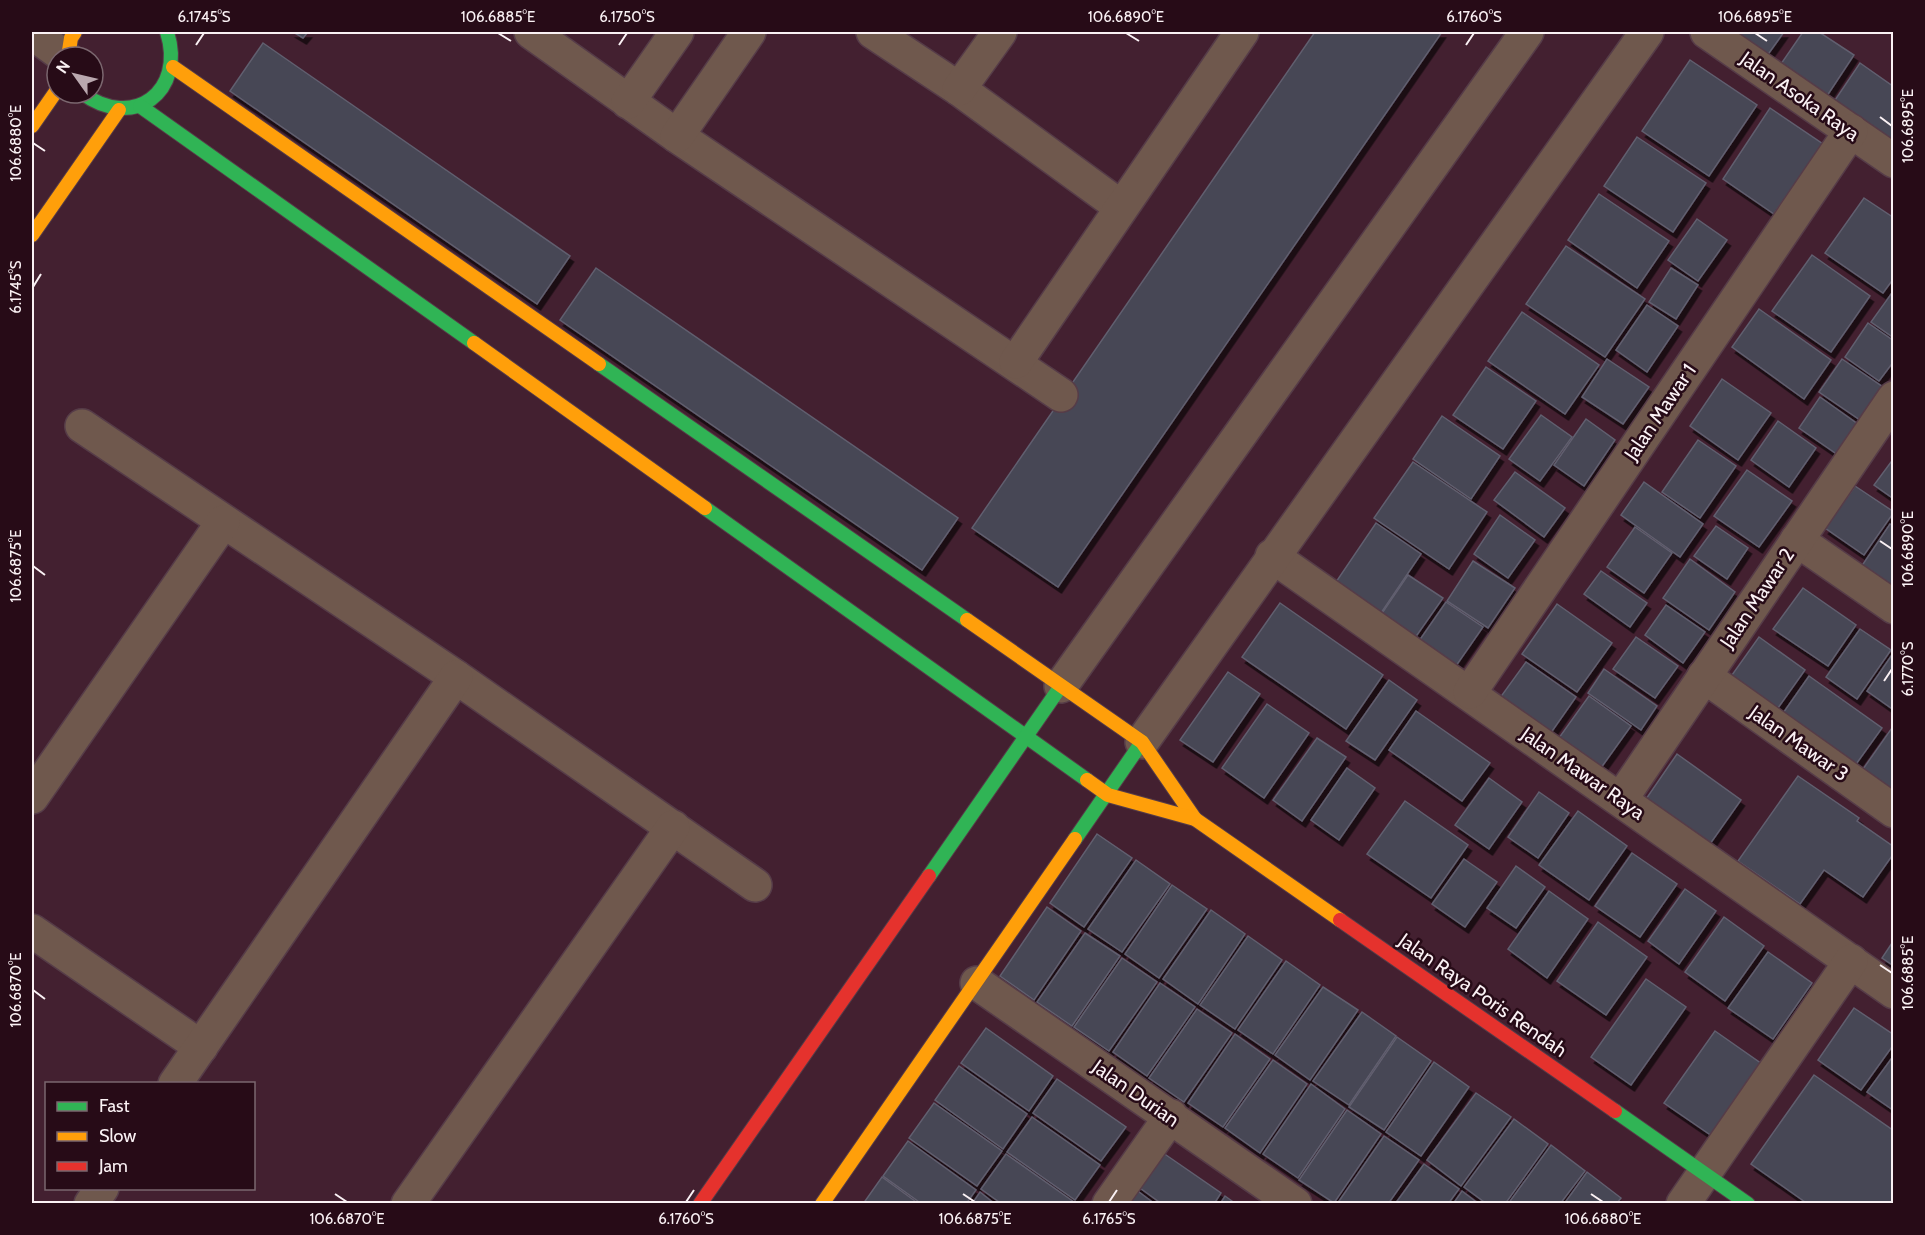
<svg xmlns="http://www.w3.org/2000/svg" width="1925" height="1235" font-family="Cabin,sans-serif">
	<style>
		.building { fill: #464654; stroke: #615f6f; stroke-width: 1.5; filter: url(#shadow) }
		.lines { fill: none; stroke-linecap: round; stroke-linejoin: round }
		.street-casing { stroke: #563c48; stroke-width: 36 }
		.fast-casing { stroke: #563c48; stroke-width: 16 }
		.slow-casing { stroke: #563c48; stroke-width: 16 }
		.jam-casing { stroke: #563c48; stroke-width: 16 }
		.street { stroke: #6f584d; stroke-width: 33 }
		.fast { stroke: #30b455; stroke-width: 14 }
		.slow { stroke: #ff9f0a; stroke-width: 14 }
		.jam { stroke: #e5322d; stroke-width: 14 }
		.ticks { fill: none; stroke: #faf1f4; stroke-width: 2 }
		.labels { text-anchor: middle; dominant-baseline: central; stroke-width: 5; stroke-linejoin: round; paint-order: stroke }
		.street-label { font-size: 20px; fill: #faf1f4; stroke: #270b17 }
		.neatline { fill: none; stroke: #faf1f4; stroke-width: 2 }
		.ticks-label { font-size: 15px; text-anchor: middle; fill: #faf1f4 }
	</style>
	<defs>
		<filter id="shadow"><feDropShadow dx="3.5" dy="6" stdDeviation="0" flood-color="#0009"/></filter>
	</defs>
	<rect width="100%" height="100%" fill="#432030"/>
	<g class="building">
		<path d="M293,32H308L303,38Z"/>
		<path d="M1315,32H1442L1058,587L972,528Z"/>
		<path d="M1723,32H1784L1764,60Z"/>
		<path d="M1803,32H1819L1854,55L1821,105L1774,74Z"/>
		<path d="M263,43L570,256L537,304L230,91Z"/>
		<path d="M1690,60L1757,105L1709,176L1642,131Z"/>
		<path d="M1860,63L1894,87V139L1887,149L1829,109Z"/>
		<path d="M1770,108L1823,144L1774,214L1723,179Z"/>
		<path d="M1637,137L1706,183L1673,232L1604,186Z"/>
		<path d="M1599,194L1669,241L1637,288L1568,240Z"/>
		<path d="M1864,198L1894,218V278L1883,293L1825,253Z"/>
		<path d="M1697,219L1727,240L1698,281L1668,260Z"/>
		<path d="M1566,246L1645,299L1605,357L1526,304Z"/>
		<path d="M1812,255L1870,296L1831,352L1772,311Z"/>
		<path d="M596,268L958,518L922,570L560,320Z"/>
		<path d="M1671,268L1698,285L1676,319L1649,302Z"/>
		<path d="M1894,290V338L1871,322Z"/>
		<path d="M1647,305L1678,326L1647,372L1616,350Z"/>
		<path d="M1759,309L1831,360L1804,399L1732,347Z"/>
		<path d="M1522,312L1599,365L1565,414L1488,361Z"/>
		<path d="M1868,323L1894,341V361L1879,381L1845,357Z"/>
		<path d="M1607,359L1649,387L1623,424L1582,397Z"/>
		<path d="M1842,359L1883,387L1860,420L1819,392Z"/>
		<path d="M1486,367L1536,401L1503,449L1453,415Z"/>
		<path d="M1722,379L1771,413L1738,460L1690,426Z"/>
		<path d="M1820,397L1862,427L1841,457L1799,428Z"/>
		<path d="M1541,415L1572,437L1540,481L1509,459Z"/>
		<path d="M1442,416L1500,456L1471,499L1413,459Z"/>
		<path d="M1586,419L1615,440L1584,486L1554,465Z"/>
		<path d="M1778,421L1816,448L1789,487L1751,460Z"/>
		<path d="M1698,440L1736,466L1700,518L1662,492Z"/>
		<path d="M1894,458V499L1874,485Z"/>
		<path d="M1413,462L1487,512L1449,569L1374,518Z"/>
		<path d="M1747,470L1792,501L1759,547L1714,516Z"/>
		<path d="M1515,472L1565,508L1544,537L1494,500Z"/>
		<path d="M1644,482L1703,524L1680,557L1621,515Z"/>
		<path d="M1855,486L1894,512L1864,555L1825,528Z"/>
		<path d="M1500,515L1535,540L1508,578L1474,554Z"/>
		<path d="M1376,523L1421,554L1381,613L1336,582Z"/>
		<path d="M1890,524L1894,527V599L1857,573Z"/>
		<path d="M1716,526L1748,548L1727,579L1694,556Z"/>
		<path d="M1635,527L1672,553L1644,593L1607,567Z"/>
		<path d="M1690,559L1735,592L1709,630L1663,598Z"/>
		<path d="M1473,561L1515,588L1488,628L1447,601Z"/>
		<path d="M1601,571L1647,603L1630,627L1584,594Z"/>
		<path d="M1408,575L1443,598L1410,645L1376,622Z"/>
		<path d="M1803,588L1856,625L1828,666L1773,629Z"/>
		<path d="M1446,602L1483,627L1449,676L1412,651Z"/>
		<path d="M1280,603L1383,675L1346,729L1242,657Z"/>
		<path d="M1557,604L1612,643L1577,692L1522,654Z"/>
		<path d="M1666,605L1705,632L1683,663L1645,635Z"/>
		<path d="M1860,629L1891,650L1857,699L1826,677Z"/>
		<path d="M1636,637L1678,666L1655,698L1613,669Z"/>
		<path d="M1759,637L1805,670L1773,715L1727,682Z"/>
		<path d="M1894,652V705L1891,708L1867,691Z"/>
		<path d="M1526,662L1576,697L1548,737L1497,702Z"/>
		<path d="M1604,669L1657,706L1641,730L1588,693Z"/>
		<path d="M1228,672L1260,694L1213,762L1180,740Z"/>
		<path d="M1809,676L1882,728L1854,767L1781,716Z"/>
		<path d="M1389,680L1417,700L1375,760L1346,741Z"/>
		<path d="M1589,696L1631,726L1593,779L1551,749Z"/>
		<path d="M1267,704L1309,733L1264,798L1222,768Z"/>
		<path d="M1416,711L1490,763L1462,801L1389,750Z"/>
		<path d="M1894,725V787L1885,800L1856,779Z"/>
		<path d="M1317,738L1346,757L1302,821L1273,800Z"/>
		<path d="M1677,754L1741,800L1710,844L1646,799Z"/>
		<path d="M1347,768L1375,788L1339,840L1311,820Z"/>
		<path d="M1798,776L1859,818L1857,821L1894,847V853L1863,897L1824,870L1800,904L1738,861Z"/>
		<path d="M1489,778L1522,802L1489,849L1455,825Z"/>
		<path d="M1539,792L1569,813L1538,858L1508,837Z"/>
		<path d="M1405,801L1468,845L1431,898L1367,854Z"/>
		<path d="M1578,811L1627,846L1589,900L1539,865Z"/>
		<path d="M1097,834L1132,858L1084,927L1050,903Z"/>
		<path d="M1632,853L1677,884L1640,937L1595,906Z"/>
		<path d="M1464,859L1497,882L1465,927L1432,904Z"/>
		<path d="M1136,860L1170,884L1122,952L1088,929Z"/>
		<path d="M1516,866L1545,887L1516,928L1487,908Z"/>
		<path d="M1172,885L1207,909L1159,978L1125,954Z"/>
		<path d="M1685,889L1716,911L1679,964L1648,941Z"/>
		<path d="M1549,891L1588,919L1547,978L1508,949Z"/>
		<path d="M1047,907L1081,931L1034,1000L1000,976Z"/>
		<path d="M1211,910L1245,934L1198,1004L1163,979Z"/>
		<path d="M1724,917L1764,946L1725,1001L1685,972Z"/>
		<path d="M1598,922L1647,957L1606,1015L1557,981Z"/>
		<path d="M1085,933L1120,956L1072,1026L1037,1002Z"/>
		<path d="M1248,936L1282,960L1235,1029L1200,1005Z"/>
		<path d="M1894,940V966L1882,958Z"/>
		<path d="M1768,952L1812,983L1773,1039L1728,1008Z"/>
		<path d="M1122,958L1157,982L1109,1051L1074,1027Z"/>
		<path d="M1286,961L1320,985L1273,1054L1238,1030Z"/>
		<path d="M1646,979L1686,1007L1631,1085L1591,1057Z"/>
		<path d="M1160,983L1195,1007L1147,1076L1113,1052Z"/>
		<path d="M1323,987L1358,1010L1310,1080L1275,1055Z"/>
		<path d="M1854,1008L1894,1035V1044L1861,1090L1818,1060Z"/>
		<path d="M1197,1009L1232,1033L1184,1102L1149,1078Z"/>
		<path d="M1362,1012L1396,1036L1349,1105L1313,1081Z"/>
		<path d="M986,1028L1053,1076L1029,1111L961,1063Z"/>
		<path d="M1715,1031L1762,1064L1712,1136L1664,1103Z"/>
		<path d="M1235,1034L1270,1059L1223,1127L1188,1103Z"/>
		<path d="M1397,1037L1431,1061L1384,1130L1349,1107Z"/>
		<path d="M1894,1055V1110H1893L1867,1092Z"/>
		<path d="M1273,1060L1307,1084L1260,1153L1225,1128Z"/>
		<path d="M1434,1062L1469,1087L1421,1156L1386,1132Z"/>
		<path d="M959,1066L1027,1114L1003,1149L935,1100Z"/>
		<path d="M1814,1075L1894,1131V1204H1808L1751,1164Z"/>
		<path d="M1057,1079L1126,1127L1101,1161L1033,1113Z"/>
		<path d="M1311,1084L1345,1109L1298,1178L1263,1154Z"/>
		<path d="M1476,1093L1511,1117L1461,1186L1427,1160Z"/>
		<path d="M934,1103L1002,1151L977,1186L909,1138Z"/>
		<path d="M1347,1110L1381,1134L1334,1203L1299,1180Z"/>
		<path d="M1032,1117L1100,1165L1075,1200L1007,1152Z"/>
		<path d="M1514,1119L1548,1144L1505,1204H1487L1464,1187Z"/>
		<path d="M1384,1136L1419,1160L1388,1204H1337Z"/>
		<path d="M908,1141L976,1190L966,1204H922L883,1176Z"/>
		<path d="M1551,1145L1585,1171L1560,1204H1508Z"/>
		<path d="M1153,1146L1221,1193L1214,1204H1162L1129,1180Z"/>
		<path d="M1006,1154L1074,1202L1002,1204L981,1189Z"/>
		<path d="M1424,1164L1459,1189L1448,1204H1395Z"/>
		<path d="M1587,1172L1621,1198L1616,1204H1564Z"/>
		<path d="M882,1177L919,1204H863Z"/>
		<path d="M1127,1183L1155,1204H1113Z"/>
		<path d="M1462,1191L1479,1204H1453Z"/>
		<path d="M980,1192L995,1204H972Z"/>
		<path d="M1225,1196L1236,1204H1220Z"/>
	</g>
	<g class="lines">
		<defs>
			<g id="street">
				<path d="M531,32L677,136L1061,395"/>
				<path d="M873,32L959,89L1121,207"/>
				<path d="M1707,32L1894,161"/>
				<path d="M32,33L65,57"/>
				<path d="M959,89L1000,32"/>
				<path d="M628,102L677,32"/>
				<path d="M677,136L749,32"/>
				<path d="M1016,362L1242,32"/>
				<path d="M82,426L456,677L755,885"/>
				<path d="M1797,540L1894,607"/>
				<path d="M1272,556L1894,992"/>
				<path d="M1704,676L1894,811"/>
				<path d="M1061,686L1527,32"/>
				<path d="M1470,692L1851,131"/>
				<path d="M1142,742L1647,32"/>
				<path d="M32,797L223,522"/>
				<path d="M1621,799L1894,398"/>
				<path d="M32,931L201,1047"/>
				<path d="M977,983L1295,1204"/>
				<path d="M175,1084L456,677"/>
				<path d="M91,1204L102,1188"/>
				<path d="M408,1204L673,827"/>
				<path d="M1109,1204L1171,1116"/>
				<path d="M1683,1204L1851,961"/>
			</g>
			<g id="fast">
				<path d="M82,93C133,131 186,92 167,32"/>
				<path d="M140,106L474,343"/>
				<path d="M599,364L967,620"/>
				<path d="M705,508L1087,780"/>
				<path d="M1075,839L1142,742"/>
				<path d="M929,876L1061,686"/>
				<path d="M1615,1111L1748,1204"/>
			</g>
			<g id="slow">
				<path d="M68,57L71,38L75,32"/>
				<path d="M173,67L599,364"/>
				<path d="M32,126L57,90"/>
				<path d="M32,235L119,110"/>
				<path d="M474,343L705,508"/>
				<path d="M967,620L1142,742L1195,819"/>
				<path d="M1087,780L1108,795L1195,819L1340,920"/>
				<path d="M822,1204L1075,839"/>
			</g>
			<g id="jam">
				<path d="M1340,920L1615,1111"/>
				<path d="M700,1204L929,876"/>
			</g>
		</defs>
		<use href="#street" class="street-casing"/>
		<use href="#fast" class="fast-casing"/>
		<use href="#slow" class="slow-casing"/>
		<use href="#jam" class="jam-casing"/>
		<use href="#street" class="street"/>
		<use href="#fast" class="fast"/>
		<use href="#slow" class="slow"/>
		<use href="#jam" class="jam"/>
	</g>
	<path class="ticks" d="M498,33L511,41M1126,33L1139,41M1755,33L1767,41M196,45L204,33M619,45L627,33M1466,45L1474,33M1880,117L1892,126M33,143L45,151M33,287L41,274M1880,541L1892,549M33,566L45,575M1884,681L1892,669M1880,965L1892,973M33,990L45,999M335,1194L347,1202M963,1194L975,1202M1591,1194L1603,1202M686,1202L694,1190M1109,1202L1117,1190"/>
	<g class="labels">
		<g class="street-label">
			<text transform="translate(1800 96) rotate(35)">Jalan Asoka Raya</text>
			<text transform="translate(1660 412) rotate(-56)">Jalan Mawar 1</text>
			<text transform="translate(1757 598) rotate(-56)">Jalan Mawar 2</text>
			<text transform="translate(1799 743) rotate(35)">Jalan Mawar 3</text>
			<text transform="translate(1583 773) rotate(35)">Jalan Mawar Raya</text>
			<text transform="translate(1483 995) rotate(35)">Jalan Raya Poris Rendah</text>
			<text transform="translate(1136 1093) rotate(35)">Jalan Durian</text>
		</g>
	</g>
	<rect width="1925" height="1235" fill="none" stroke="#270b17" stroke-width="66"/>
	<rect x="45" y="1082" width="210" height="108" fill="#270b17" stroke="#7b676f" stroke-width="1.5"/>
	<rect x="57" y="1102" width="30" height="9" fill="#30b455" stroke="#7b676f" stroke-width="1.5"/>
	<text x="99" y="1112" font-size="18" fill="#faf1f4">Fast</text>
	<rect x="57" y="1132" width="30" height="9" fill="#ff9f0a" stroke="#7b676f" stroke-width="1.5"/>
	<text x="99" y="1142" font-size="18" fill="#faf1f4">Slow</text>
	<rect x="57" y="1162" width="30" height="9" fill="#e5322d" stroke="#7b676f" stroke-width="1.5"/>
	<text x="99" y="1172" font-size="18" fill="#faf1f4">Jam</text>
	<g transform="translate(75 75) rotate(304)"><circle r="28" fill="#270b17" stroke="#7b676f" stroke-width="1.5"/>
	<path d="M0-4.5L10 22L0 15L-10 22Z" fill="#baa8af"/>
	<text y="-9" font-size="16" font-weight="bold" text-anchor="middle" fill="#faf1f4">N</text>
	</g>
	<rect x="33" y="33" width="1859" height="1169" class="neatline"/>
	<g class="ticks-label">
		<text x="204" y="22">6.1745°S</text>
		<text x="498" y="22">106.6885°E</text>
		<text x="627" y="22">6.1750°S</text>
		<text x="1126" y="22">106.6890°E</text>
		<text x="1474" y="22">6.1760°S</text>
		<text x="1755" y="22">106.6895°E</text>
		<text transform="translate(1908 126) rotate(-90)" y="5">106.6895°E</text>
		<text transform="translate(16 143) rotate(-90)" y="5">106.6880°E</text>
		<text transform="translate(16 287) rotate(-90)" y="5">6.1745°S</text>
		<text transform="translate(1908 549) rotate(-90)" y="5">106.6890°E</text>
		<text transform="translate(16 566) rotate(-90)" y="5">106.6875°E</text>
		<text transform="translate(1908 669) rotate(-90)" y="5">6.1770°S</text>
		<text transform="translate(1908 973) rotate(-90)" y="5">106.6885°E</text>
		<text transform="translate(16 990) rotate(-90)" y="5">106.6870°E</text>
		<text x="347" y="1224">106.6870°E</text>
		<text x="686" y="1224">6.1760°S</text>
		<text x="975" y="1224">106.6875°E</text>
		<text x="1109" y="1224">6.1765°S</text>
		<text x="1603" y="1224">106.6880°E</text>
	</g>
</svg>
